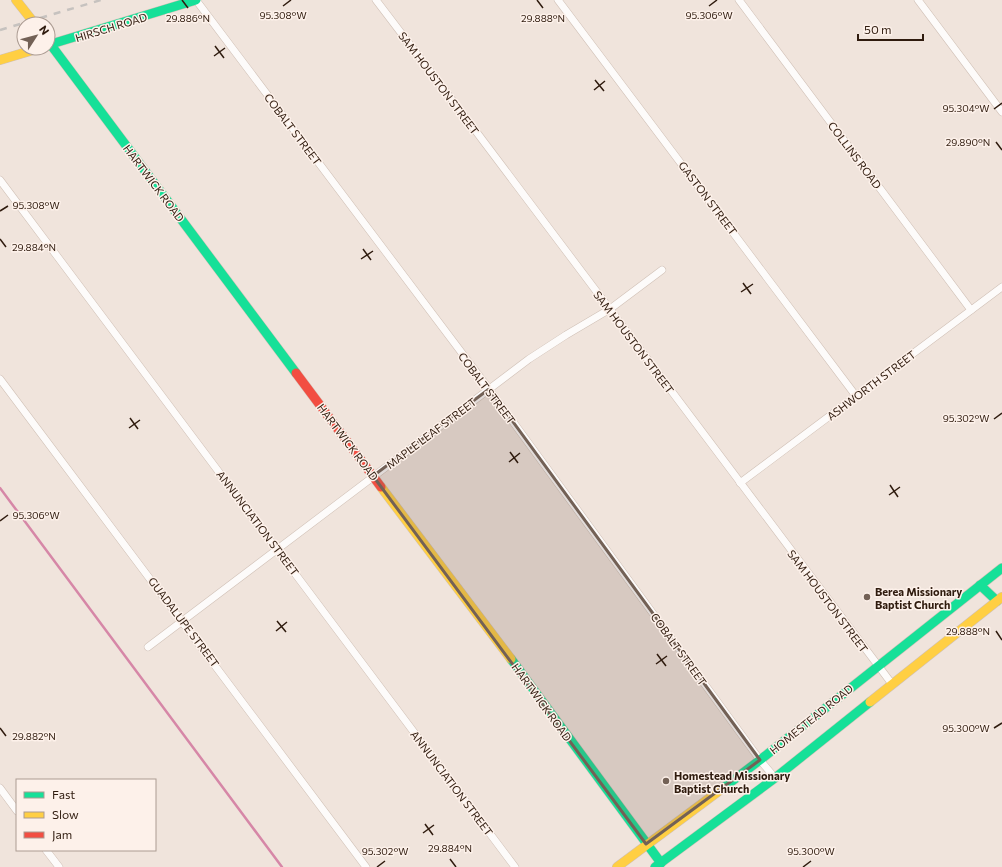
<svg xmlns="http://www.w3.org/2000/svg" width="1002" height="867" font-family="Commissioner,sans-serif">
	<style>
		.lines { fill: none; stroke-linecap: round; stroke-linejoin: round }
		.stream { stroke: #d687a7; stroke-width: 2.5 }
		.street-casing { stroke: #d0c0b6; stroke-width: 8 }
		.fast-casing { stroke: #d0c0b6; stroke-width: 10 }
		.slow-casing { stroke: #d0c0b6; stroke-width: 10 }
		.jam-casing { stroke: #d0c0b6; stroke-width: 10 }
		.street { stroke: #fdfbfa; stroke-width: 7 }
		.fast { stroke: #16e098; stroke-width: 9 }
		.slow { stroke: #ffcf43; stroke-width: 9 }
		.jam { stroke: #f24e42; stroke-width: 9 }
		.rail { stroke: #c6c2bf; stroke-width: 2.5; stroke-dasharray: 7 7; stroke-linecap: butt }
		.marked { fill: #736156; fill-opacity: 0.2; stroke: #736156; stroke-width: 3; stroke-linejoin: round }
		.ticks { fill: none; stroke: #2f1b0e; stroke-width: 1.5 }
		.poi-dot { fill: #736156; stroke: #fdf1ea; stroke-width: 1.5 }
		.labels { text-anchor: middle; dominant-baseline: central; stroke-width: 3; stroke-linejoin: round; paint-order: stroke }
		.street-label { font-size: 11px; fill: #2f1b0e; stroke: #fdf1ea }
		.poi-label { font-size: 11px; font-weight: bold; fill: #2f1b0e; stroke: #fdf1ea; text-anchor: start }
		.ticks-label { font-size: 10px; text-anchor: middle; fill: #2f1b0e; stroke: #fdf1ea; stroke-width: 3; stroke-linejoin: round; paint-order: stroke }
	</style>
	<rect width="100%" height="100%" fill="#f0e4dc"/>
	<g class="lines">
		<path class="stream" d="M0,488L282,867"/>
		<defs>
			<g id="street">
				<path d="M196,0L489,389L760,760L775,778"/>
				<path d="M376,0L478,134L892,684"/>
				<path d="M558,0L856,396"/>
				<path d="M739,0L971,310"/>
				<path d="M918,0L1002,112"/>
				<path d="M0,180L515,867"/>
				<path d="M0,379L366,867"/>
				<path d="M740,483L1002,287"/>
				<path d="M148,647L529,359L566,335L610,309L662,270"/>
				<path d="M0,788L17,811"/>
				<path d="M46,850L59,867"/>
			</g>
			<g id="fast">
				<path d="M48,41L296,373"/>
				<path d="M48,45L196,0"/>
				<path d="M980,585L997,601"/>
				<path d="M511,659L661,863"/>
				<path d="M723,788L760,760L1002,568"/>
				<path d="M655,867L775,778L870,702"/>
			</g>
			<g id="slow">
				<path d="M16,0L35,24"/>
				<path d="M0,60L40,48"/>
				<path d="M381,487L511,659"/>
				<path d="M870,702L1002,597"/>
				<path d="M617,867L723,788"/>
			</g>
			<path id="jam" d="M296,373L381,487"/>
		</defs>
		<use href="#street" class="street-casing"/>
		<use href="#fast" class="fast-casing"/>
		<use href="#slow" class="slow-casing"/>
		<use href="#jam" class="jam-casing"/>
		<use href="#street" class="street"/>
		<use href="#fast" class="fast"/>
		<use href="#slow" class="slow"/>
		<use href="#jam" class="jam"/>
		<path class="rail" d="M0,30L101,0"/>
	</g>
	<path class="marked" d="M489,389L760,760L646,844L373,476Z"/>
	<path class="ticks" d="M182,0L188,8M537,0L543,8M283,6L291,0M709,6L717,0M215,46L224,58M214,56L225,48M595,80L604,91M594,90L605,81M994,109L1002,103M996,142L1002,150M0,211L8,206M0,239L6,247M363,249L371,260M361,259L373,251M743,283L751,294M741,292L753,284M130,418L138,429M994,419L1002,413M129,428L140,420M510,452L518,463M509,462L520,453M890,485L898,497M889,495L900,487M0,521L8,515M277,621L286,632M276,631L287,622M996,631L1002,640M657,654L666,666M656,664L667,656M0,728L6,736M994,728L1002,723M425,824L433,835M423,833L434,825M450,859L456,867M377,867L385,861M803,867L811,861"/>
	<g class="poi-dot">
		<circle cx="867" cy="597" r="4"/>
		<circle cx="666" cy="781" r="4"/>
	</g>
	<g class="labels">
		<g class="street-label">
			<text transform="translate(111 27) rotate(-17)">HIRSCH ROAD</text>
			<text transform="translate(439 83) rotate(53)">SAM HOUSTON STREET</text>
			<text transform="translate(293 129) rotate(53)">COBALT STREET</text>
			<text transform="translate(855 155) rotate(53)">COLLINS ROAD</text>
			<text transform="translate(154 183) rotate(53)">HARTWICK ROAD</text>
			<text transform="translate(708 198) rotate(53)">GASTON STREET</text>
			<text transform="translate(634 342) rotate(53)">SAM HOUSTON STREET</text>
			<text transform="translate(871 385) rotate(-37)">ASHWORTH STREET</text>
			<text transform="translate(487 388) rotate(53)">COBALT STREET</text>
			<text transform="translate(431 433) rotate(-37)">MAPLE LEAF STREET</text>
			<text transform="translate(348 442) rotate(53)">HARTWICK ROAD</text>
			<text transform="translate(258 523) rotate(53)">ANNUNCIATION STREET</text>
			<text transform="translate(828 601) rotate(53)">SAM HOUSTON STREET</text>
			<text transform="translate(184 622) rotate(53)">GUADALUPE STREET</text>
			<text transform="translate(679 649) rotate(54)">COBALT STREET</text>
			<text transform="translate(542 702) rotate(54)">HARTWICK ROAD</text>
			<text transform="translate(811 719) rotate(-39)">HOMESTEAD ROAD</text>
			<text transform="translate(452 783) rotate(53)">ANNUNCIATION STREET</text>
		</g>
		<g class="poi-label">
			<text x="875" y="591">Berea Missionary<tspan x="875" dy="13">Baptist Church</tspan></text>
			<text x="674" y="775">Homestead Missionary<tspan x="674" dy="13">Baptist Church</tspan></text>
		</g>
	</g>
	<g class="ticks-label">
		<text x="283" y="19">95.308°W</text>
		<text x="709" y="19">95.306°W</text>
		<text x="188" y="22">29.886°N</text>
		<text x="543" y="22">29.888°N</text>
		<text x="966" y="112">95.304°W</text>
		<text x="968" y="146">29.890°N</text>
		<text x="36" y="209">95.308°W</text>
		<text x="34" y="251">29.884°N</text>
		<text x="966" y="422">95.302°W</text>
		<text x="36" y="519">95.306°W</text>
		<text x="968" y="635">29.888°N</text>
		<text x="966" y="732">95.300°W</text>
		<text x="34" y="740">29.882°N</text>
		<text x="450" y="852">29.884°N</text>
		<text x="385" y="855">95.302°W</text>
		<text x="811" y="855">95.300°W</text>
	</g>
	<rect x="16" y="779" width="140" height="72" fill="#fdf1ea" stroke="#ab9b92"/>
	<rect x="24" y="792" width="20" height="6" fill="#16e098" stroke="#ab9b92"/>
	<text x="52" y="799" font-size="12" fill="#2f1b0e">Fast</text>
	<rect x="24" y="812" width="20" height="6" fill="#ffcf43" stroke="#ab9b92"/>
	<text x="52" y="819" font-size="12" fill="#2f1b0e">Slow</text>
	<rect x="24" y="832" width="20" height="6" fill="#f24e42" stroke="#ab9b92"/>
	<text x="52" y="839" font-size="12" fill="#2f1b0e">Jam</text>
	<g transform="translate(36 36) rotate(54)"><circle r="19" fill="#fdf1ea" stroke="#ab9b92"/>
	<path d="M0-3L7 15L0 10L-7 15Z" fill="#736156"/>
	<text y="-6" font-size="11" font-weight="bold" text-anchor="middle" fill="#2f1b0e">N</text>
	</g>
	<path d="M858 34v6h65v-6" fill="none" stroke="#2f1b0e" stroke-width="2"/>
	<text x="864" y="34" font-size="12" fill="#2f1b0e" stroke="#fdf1ea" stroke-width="3" paint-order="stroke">50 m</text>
</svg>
